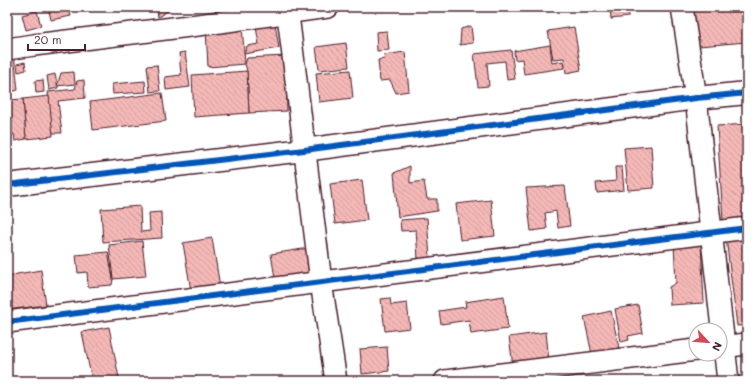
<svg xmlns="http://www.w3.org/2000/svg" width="754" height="388" font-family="Mali,sans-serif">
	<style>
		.building { fill: url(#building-back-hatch); stroke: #4a1f2b }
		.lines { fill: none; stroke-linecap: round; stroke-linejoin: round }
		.street-casing { stroke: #4a1f2b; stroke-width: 24 }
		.secondary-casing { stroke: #4a1f2b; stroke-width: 25 }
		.street { stroke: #fff; stroke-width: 21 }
		.secondary { stroke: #fff; stroke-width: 22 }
		.cycleway-casing { stroke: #fff; stroke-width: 8 }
		.cycleway { stroke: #0057b8; stroke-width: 6 }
	</style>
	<defs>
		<pattern id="building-back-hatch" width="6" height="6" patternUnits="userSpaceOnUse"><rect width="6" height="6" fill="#f4b8b6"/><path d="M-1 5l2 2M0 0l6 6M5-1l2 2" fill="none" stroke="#d39e9d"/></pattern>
	</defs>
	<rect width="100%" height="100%" fill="#fff"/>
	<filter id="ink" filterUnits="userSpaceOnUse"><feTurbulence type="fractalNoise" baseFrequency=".025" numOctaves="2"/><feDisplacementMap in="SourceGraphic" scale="8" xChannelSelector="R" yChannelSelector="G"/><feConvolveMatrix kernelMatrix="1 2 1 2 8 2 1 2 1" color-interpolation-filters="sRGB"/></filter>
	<g filter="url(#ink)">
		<g class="building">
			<path d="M60,7H69L71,16L51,20L49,11Z"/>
			<path d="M156,7H174L158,17Z"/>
			<path d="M610,7H628V17L611,19Z"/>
			<path d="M693,7H747V42L699,46Z"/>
			<path d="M7,10L10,34L7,35Z"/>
			<path d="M37,11L41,26L26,30L22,15Z"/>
			<path d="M275,24L279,48L244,54L247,46L259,44L256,27Z"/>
			<path d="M242,26L245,64L208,67L206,29Z"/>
			<path d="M471,26L473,43L460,45L461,29Z"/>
			<path d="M574,27L581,70L566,73L564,58L553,59L548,31Z"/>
			<path d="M387,31L389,50L377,51L376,32Z"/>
			<path d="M346,43L349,67L319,70L316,47Z"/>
			<path d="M550,45L552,63L563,61L564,68L524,74L522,59L515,60L514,51Z"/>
			<path d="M511,50L515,79L507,80L505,61L487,63L489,86L478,87L474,54Z"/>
			<path d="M185,52L190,87L166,90L165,77L181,75L179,53Z"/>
			<path d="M405,52L409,91L396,93L390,80L380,81L378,60L385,59L384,55Z"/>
			<path d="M7,54H14L18,90L7,93Z"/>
			<path d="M286,56L287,111L249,113L247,71L245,64L247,58Z"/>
			<path d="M25,62L26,70L18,72L17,64Z"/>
			<path d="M157,65L160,91L150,92L147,66Z"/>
			<path d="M350,70L353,98L319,102L316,73Z"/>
			<path d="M247,71L249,113L194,117L192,75Z"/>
			<path d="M74,72L75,84L57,86L61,73Z"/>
			<path d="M55,74L58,88L49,90L47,76Z"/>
			<path d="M43,80L44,92L36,93L35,81Z"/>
			<path d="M84,80L85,98L58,101L62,133H52L48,92L75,89L77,81Z"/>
			<path d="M145,81L146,92L113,94L112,84Z"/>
			<path d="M162,93L166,121L93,130L90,102Z"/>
			<path d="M49,96L53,136L26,139L23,99Z"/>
			<path d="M23,99L26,139L15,141L14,134L7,135V100Z"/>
			<path d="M747,124V218L723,220L717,126Z"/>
			<path d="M651,146L654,188L628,190L624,148Z"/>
			<path d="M410,166V183L424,181L427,199H437V211L398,217L394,173Z"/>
			<path d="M615,167H622L624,190L597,193L596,183L616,181Z"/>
			<path d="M362,180L367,220L335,224L330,184Z"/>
			<path d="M565,186L570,226L558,228L556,211L545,213L547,229L531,231L526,188Z"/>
			<path d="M491,200L495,236L460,240L456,204Z"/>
			<path d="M140,206L141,232L150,231L149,213L161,212L162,238L103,242L101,209Z"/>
			<path d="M427,218L430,258L418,259L416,230L401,231L400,220Z"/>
			<path d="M747,236V325L737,326L726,238Z"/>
			<path d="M212,238L220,287L191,291L183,243Z"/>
			<path d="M142,241L146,276L113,279L109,245Z"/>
			<path d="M701,242L704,303L670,305L669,287L676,283L674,244Z"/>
			<path d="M7,246L10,268L7,269Z"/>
			<path d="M309,248L313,272L275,278L271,254Z"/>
			<path d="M108,252L113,279L112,285L88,287L87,272L78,273L76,255Z"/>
			<path d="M41,270L46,305L7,310V278L17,274Z"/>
			<path d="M504,296L508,329L471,334L469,320L441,324L439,311L466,307L465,302Z"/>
			<path d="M390,298L391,305L407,303L410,328L385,331L381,299Z"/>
			<path d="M638,305L643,333L628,336L629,340L621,342L615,309Z"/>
			<path d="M611,311L619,348L592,354L584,317Z"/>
			<path d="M109,327L119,378L105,381H92L82,332Z"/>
			<path d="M546,332L549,361L513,366L509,337Z"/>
			<path d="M387,347L389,371L362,374L360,349Z"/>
			<path d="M197,377V381H173Z"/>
		</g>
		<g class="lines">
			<defs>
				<g id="street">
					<path d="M287,7L321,282L336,381"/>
					<path d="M682,7L696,98L728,381"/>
					<path d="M7,49L34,45L198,25L328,7"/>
					<path d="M7,322L747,228"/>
					<path d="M720,347L747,344"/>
					<path d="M445,381L696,350"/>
				</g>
				<path id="secondary" d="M7,185L304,150L696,98L747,93"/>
			</defs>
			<use href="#street" class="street-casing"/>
			<use href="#secondary" class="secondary-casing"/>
			<use href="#street" class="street"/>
			<use href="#secondary" class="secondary"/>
			<defs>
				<g id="cycleway">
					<path d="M7,185L304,150L696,98L747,93"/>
					<path d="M7,322L747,228"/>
				</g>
			</defs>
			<use href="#cycleway" class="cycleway-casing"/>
			<use href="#cycleway" class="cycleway"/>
		</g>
	</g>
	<rect width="754" height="388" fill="none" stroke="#fff" stroke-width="24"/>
	<rect x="12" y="12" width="730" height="364" fill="none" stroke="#4a1f2b" stroke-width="1.5" filter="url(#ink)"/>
	<g transform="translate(708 342) rotate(116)"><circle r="19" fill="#ffffff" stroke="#b7a5aa"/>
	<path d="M0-3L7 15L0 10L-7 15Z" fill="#d1495b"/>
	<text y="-6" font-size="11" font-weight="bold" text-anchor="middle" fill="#4a1f2b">N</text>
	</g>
	<path d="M28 44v6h57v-6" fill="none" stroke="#4a1f2b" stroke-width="2"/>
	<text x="34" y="44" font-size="12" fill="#4a1f2b" stroke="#ffffff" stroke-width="3" paint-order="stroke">20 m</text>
</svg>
